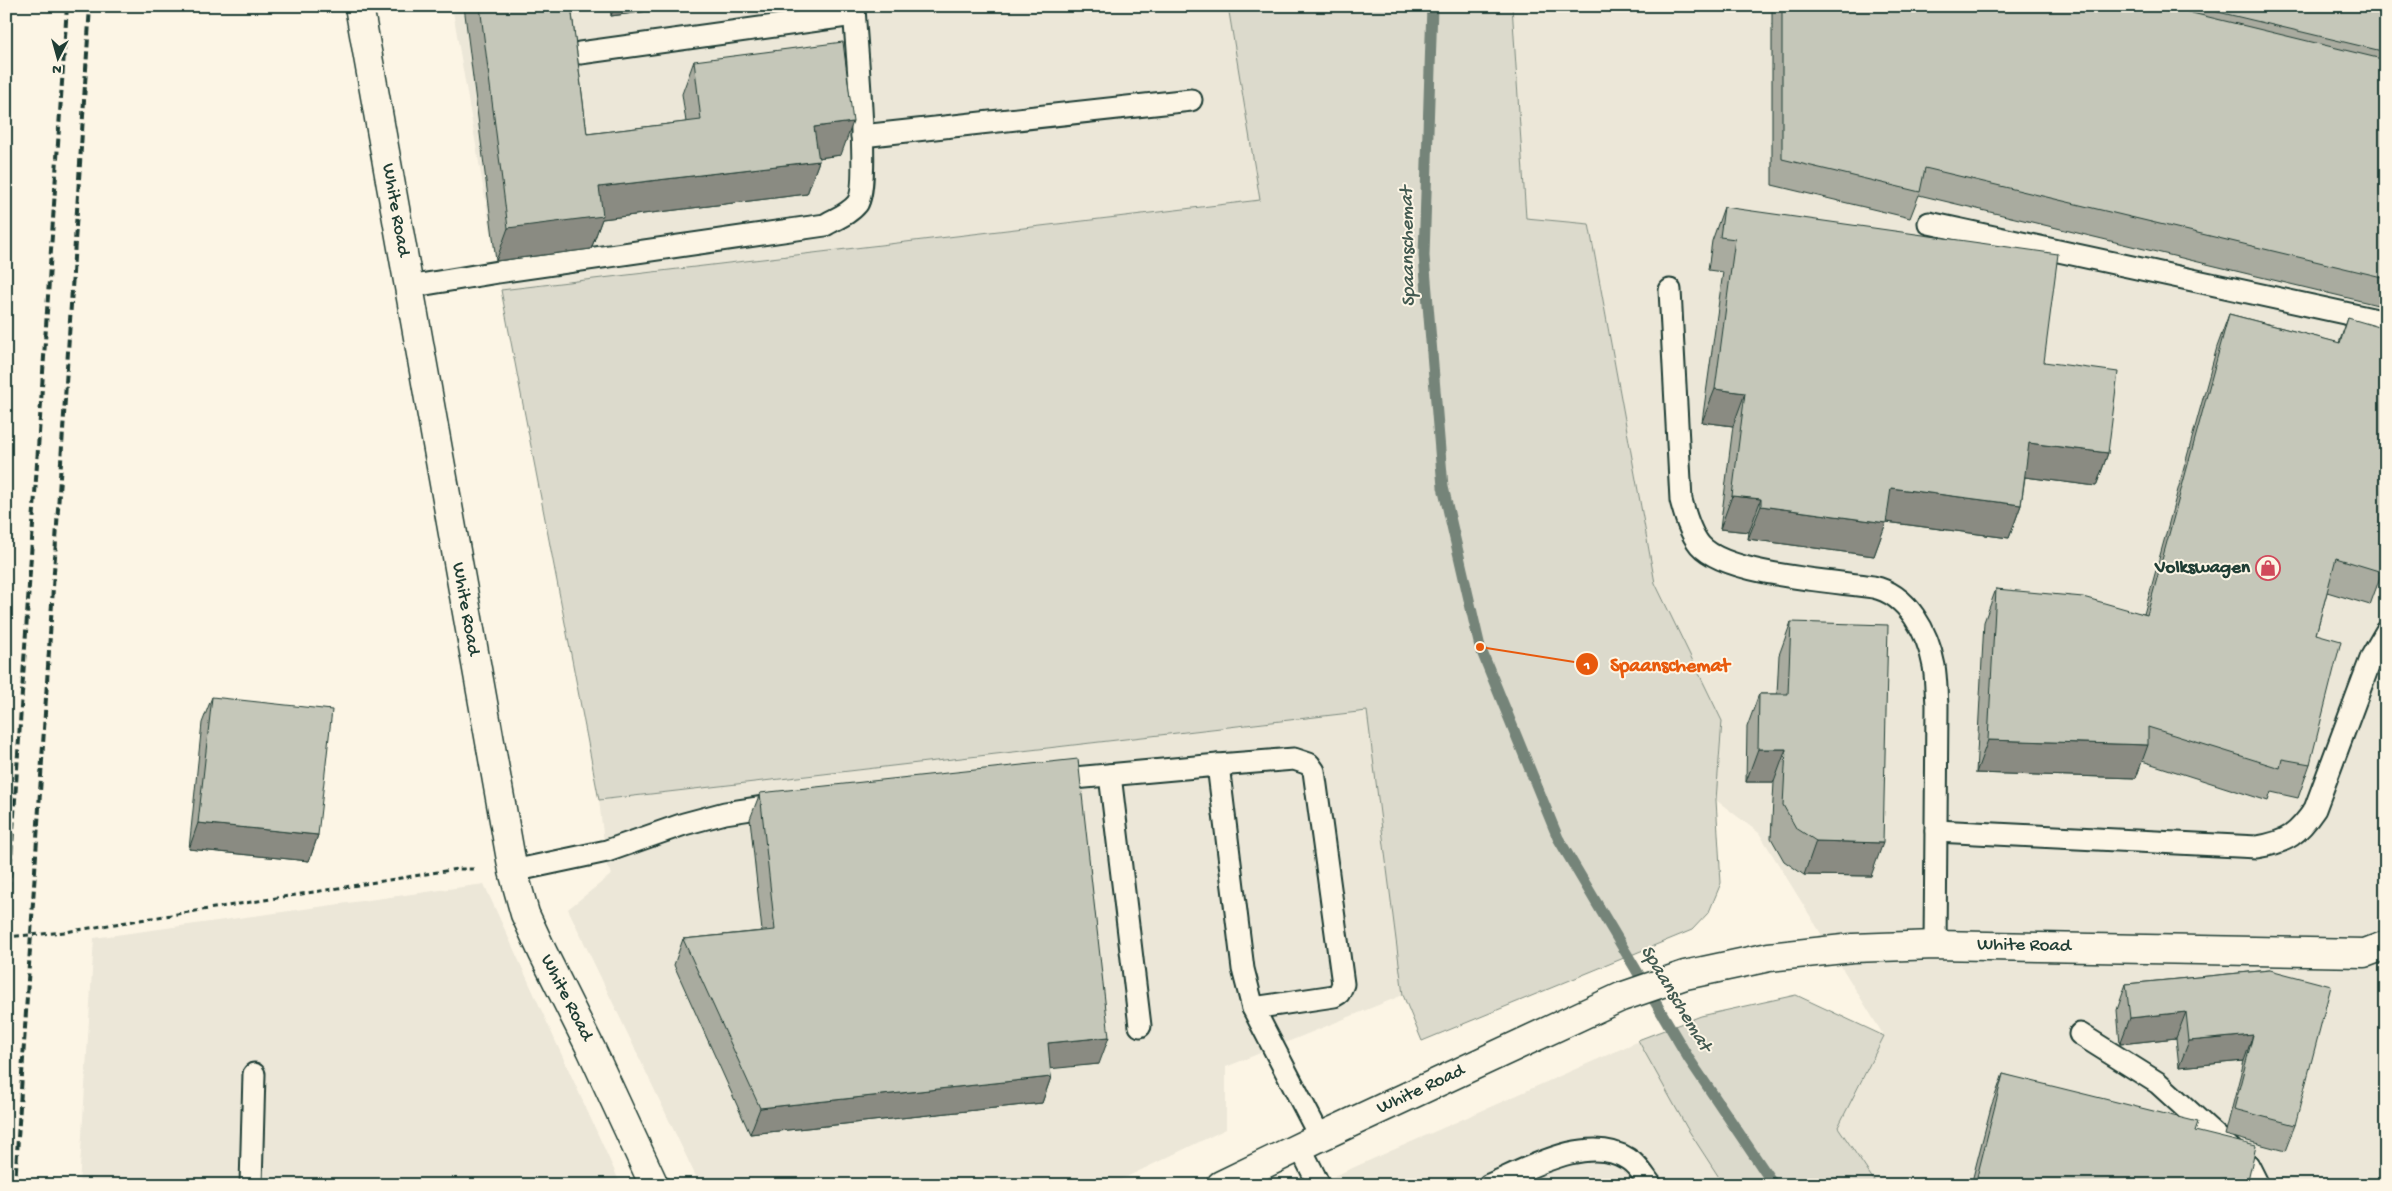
<svg xmlns="http://www.w3.org/2000/svg" width="2392" height="1191" font-family="'Gochi Hand',sans-serif">
	<style>
		.built { fill: #ece7d8 }
		.green { fill: #dcdacc; stroke: #7e8c80 }
		.lines { fill: none; stroke-linecap: round; stroke-linejoin: round }
		.stream { stroke: #758479; stroke-width: 11 }
		.service-casing { stroke: #1f3d34; stroke-width: 25 }
		.minor-casing { stroke: #1f3d34; stroke-width: 31 }
		.path { stroke: #1f3d34; stroke-width: 3; stroke-dasharray: 5 4; stroke-linecap: butt }
		.service { stroke: #fcf5e5; stroke-width: 21 }
		.minor { stroke: #fcf5e5; stroke-width: 28 }
		.rail { stroke: #1f3d34; stroke-width: 4; stroke-dasharray: 8 4; stroke-linecap: butt }
		.wall { fill: #a9ab9f; stroke: #1f3d34 }
		.shaded-wall { fill: #8a8b82; stroke: #1f3d34 }
		.building { fill: #c5c7b9; stroke: #1f3d34 }
		.labels { text-anchor: middle; dominant-baseline: central; stroke-width: 4; stroke-linejoin: round; paint-order: stroke }
		.street-label { font-size: 19px; fill: #1f3d34; stroke: #fcf5e5 }
		.poi-label { font-size: 19px; font-weight: bold; fill: #1f3d34; stroke: #fcf5e5; text-anchor: end }
		.water-label { font-size: 20px; font-style: italic; fill: #435a51; stroke: #fcf5e5 }
		.leader { fill: none; stroke: #e8590c; stroke-width: 2 }
		.callout-dot { fill: #e8590c; stroke: #fcf5e5; stroke-width: 2 }
		.mark-label { font-size: 15px; text-anchor: middle; font-weight: bold; fill: #fff }
		.callout-label { font-size: 20px; text-anchor: middle; font-weight: bold; fill: #e8590c; stroke: #fcf5e5; stroke-width: 4; stroke-linejoin: round; paint-order: stroke }
	</style>
	<rect width="100%" height="100%" fill="#fcf5e5"/>
	<filter id="ink" filterUnits="userSpaceOnUse"><feTurbulence type="fractalNoise" baseFrequency=".02" numOctaves="2"/><feDisplacementMap in="SourceGraphic" scale="10" xChannelSelector="R" yChannelSelector="G"/><feConvolveMatrix kernelMatrix="1 2 1 2 8 2 1 2 1" color-interpolation-filters="sRGB"/></filter>
	<g filter="url(#ink)">
		<g class="built">
			<path d="M452,6H1228L1261,200L501,290Z"/>
			<path d="M1512,6H2386V1185H1877L1838,1127L1884,1036L1759,833L1716,800L1722,721L1655,583L1589,224L1526,218Z"/>
			<path d="M1368,711L1403,995L1226,1067V1129L1110,1185H700L568,909L612,874L607,867L599,800Z"/>
			<path d="M484,884L621,1185H79L94,938Z"/>
			<path d="M1639,1041L1740,1185H1314Z"/>
		</g>
		<g class="green">
			<path d="M1228,6H1512L1526,218L1589,224L1655,583L1722,721L1716,800L1721,883L1709,912L1692,930L1422,1041L1403,995L1367,711L599,800L501,290L1260,200Z"/>
			<path d="M1796,995L1884,1036L1838,1127L1877,1185H1724L1687,1128L1638,1040L1701,1016Z"/>
		</g>
		<g class="lines">
			<path class="stream" d="M1432,6L1424,256L1443,487L1480,647L1558,838L1689,1059L1774,1185"/>
			<defs>
				<g id="service">
					<path d="M580,53L854,15"/>
					<path d="M862,136L1191,100"/>
					<path d="M1929,223L2386,322"/>
					<path d="M408,287L498,272L825,225C835,219 849,214 857,204C871,186 855,37 854,6"/>
					<path d="M1670,290L1681,500C1685,515 1690,533 1700,545C1726,575 1833,581 1873,587C1908,594 1928,633 1934,666C1936,678 1936,692 1937,705L1935,945"/>
					<path d="M1218,765L1294,759L1309,764L1314,771L1343,984L1339,993L1334,996L1253,1008"/>
					<path d="M1110,775L1140,1026"/>
					<path d="M1052,780L1218,765L1243,969L1253,1008L1320,1137"/>
					<path d="M1936,831L2257,847C2288,842 2298,834 2315,809L2372,656L2386,632"/>
					<path d="M513,871L607,851L684,824L725,813L783,804"/>
					<path d="M2080,1034L2158,1083L2248,1165L2258,1185"/>
					<path d="M1300,1147L1319,1185"/>
					<path d="M251,1185L254,1074"/>
					<path d="M1489,1185C1527,1169 1589,1133 1628,1159C1638,1165 1644,1176 1651,1185"/>
				</g>
				<g id="minor">
					<path d="M359,6L513,871L525,914L543,953L591,1049L654,1185"/>
					<path d="M1221,1185L1320,1137L1621,997L1685,975L1769,957L1853,948L1935,945L2365,953L2386,945"/>
				</g>
			</defs>
			<use href="#service" class="service-casing"/>
			<use href="#minor" class="minor-casing"/>
			<path class="path" d="M6,937L65,932L457,869H477"/>
			<use href="#service" class="service"/>
			<use href="#minor" class="minor"/>
			<g class="rail">
				<path d="M6,937L67,6"/>
				<path d="M15,1185L90,6"/>
			</g>
		</g>
		<g class="wall">
			<path d="M464,6H571L587,134L686,122L682,94L694,61L841,155L818,158L819,161L807,194L602,219L591,249L496,261Z"/>
			<path d="M610,6H686L611,16Z"/>
			<path d="M1772,6H2386V307L1919,195L1910,218L1772,185Z"/>
			<path d="M1724,207L2044,362L2108,453L2096,486L2025,477L2021,505L2009,538L1886,522L1874,556L1748,539L1749,532L1720,529L1733,426L1702,422L1723,272L1708,270L1712,241Z"/>
			<path d="M2229,314L2339,343L2348,318L2382,572L2370,605L2327,592L2316,634L2310,764L2298,798L2271,792L2268,801L2142,761L2136,778L1976,773L1984,622L1996,589L2144,614L2217,347Z"/>
			<path d="M1791,622L1871,876L1804,875L1784,861L1771,838L1774,782H1746L1747,727L1759,694H1777L1779,655Z"/>
			<path d="M212,697L318,835L309,861L189,849L202,723Z"/>
			<path d="M760,793L1099,1064L1050,1068L1051,1077L1042,1103L750,1134L674,965L683,939L762,931L750,819Z"/>
			<path d="M2270,970L2295,1125L2285,1151L2225,1135L2244,1061L2179,1067L2176,1038L2120,1044L2117,1010L2126,984Z"/>
			<path d="M2003,1074L2195,1131L2247,1185H1971L1991,1107Z"/>
		</g>
		<g class="shaded-wall">
			<path d="M614,6H686L611,16Z"/>
			<path d="M853,122L841,155L802,160L814,127Z"/>
			<path d="M819,161L807,194L602,219L591,249L496,261L508,228L599,187Z"/>
			<path d="M1715,389L1745,393L1733,426L1702,422Z"/>
			<path d="M2029,443L2108,453L2096,486L2017,476Z"/>
			<path d="M1891,488L2021,505L2009,538L1879,521Z"/>
			<path d="M1732,496L1761,499L1749,532L1720,529Z"/>
			<path d="M1761,506L1886,523L1874,556L1748,539Z"/>
			<path d="M1988,740L2148,745L2136,778L1976,773Z"/>
			<path d="M1758,749H1786L1774,782H1746Z"/>
			<path d="M198,823L318,835L309,861L189,849Z"/>
			<path d="M1816,841L1883,843L1871,876L1804,875Z"/>
			<path d="M2186,1012L2176,1038L2120,1044L2130,1018Z"/>
			<path d="M2253,1035L2244,1061L2179,1067L2189,1041Z"/>
			<path d="M1109,1037L1099,1064L1038,1070L1048,1043Z"/>
			<path d="M1051,1077L1042,1103L750,1134L760,1108Z"/>
		</g>
		<g class="building">
			<path d="M480,6H571L587,134L701,120L694,61L843,42L853,122L814,127L819,161L599,187L603,216L508,228Z"/>
			<path d="M1782,6H2163L2386,60V278L1925,168L1920,192L1782,159Z"/>
			<path d="M2193,6H2386V52Z"/>
			<path d="M1724,207L2058,254L2044,362L2118,372L2108,453L2029,443L2021,505L1891,488L1886,523L1761,506V499L1732,496L1745,393L1715,389L1735,239L1720,237Z"/>
			<path d="M2229,314L2340,343L2348,318L2386,329V556L2382,572L2336,558L2316,634L2341,641L2310,764L2282,759L2280,768L2148,727V745L1988,740L1996,589L2083,597L2147,615Z"/>
			<path d="M1791,622L1888,625L1883,843L1816,841L1796,828L1783,805L1786,749H1758L1759,694H1788Z"/>
			<path d="M212,697L332,710L318,835L198,823Z"/>
			<path d="M1078,759L1109,1037L1048,1043L1051,1077L760,1108L683,939L775,930L760,793Z"/>
			<path d="M2270,970L2331,986L2295,1125L2234,1109L2253,1035L2189,1041L2186,1012L2130,1018L2126,984Z"/>
			<path d="M2003,1074L2198,1122L2195,1131L2256,1146L2247,1185H1975Z"/>
		</g>
	</g>
	<defs>
		<symbol id="shop-ring" viewBox="-11 -11 22 22"><circle r="9.5" fill="#fcf5e5" stroke="#d1495b" stroke-width="1.5"/><path d="M-5-2.5h2.3a2.7 3.5 0 0 1 5.4 0H5L5.5 6h-11ZM-1.5-2.5h3a1.5 2.3 0 0 0-3 0Z" fill="#d1495b"/></symbol>
	</defs>
	<g fill-rule="evenodd">
		<use href="#shop-ring" x="2254" y="554" width="28" height="28"/>
	</g>
	<g class="labels">
		<g class="street-label">
			<text transform="translate(395 210) rotate(80)">White Road</text>
			<text transform="translate(465 609) rotate(80)">White Road</text>
			<text transform="translate(2024 946) rotate(1)">White Road</text>
			<text transform="translate(566 998) rotate(63)">White Road</text>
			<text transform="translate(1421 1090) rotate(-25)">White Road</text>
		</g>
		<g class="poi-label">
			<text x="2250" y="568">Volkswagen</text>
		</g>
		<g class="water-label">
			<text transform="translate(1409 247) rotate(-91)">Spaanschemat</text>
			<text transform="translate(1675 999) rotate(59)">Spaanschemat</text>
		</g>
	</g>
	<path class="leader" d="M1480 647L1587 664"/>
	<g class="callout-dot">
		<circle cx="1480" cy="647" r="5"/>
		<circle cx="1587" cy="664" r="12"/>
	</g>
	<g class="mark-label">
		<text x="1587" y="669">1</text>
	</g>
	<g class="callout-label">
		<text x="1670" y="671">Spaanschemat</text>
	</g>
	<rect width="2392" height="1191" fill="none" stroke="#fcf5e5" stroke-width="25"/>
	<rect x="12" y="12" width="2367" height="1166" fill="none" stroke="#1f3d34" stroke-width="2" filter="url(#ink)"/>
	<g transform="translate(58 58) rotate(186)" stroke="#fcf5e5" stroke-width="4" paint-order="stroke">
	<path d="M0-4L9 19L0 12L-9 19Z" fill="#1f3d34"/>
	<text y="-8" font-size="14" font-weight="bold" text-anchor="middle" fill="#1f3d34">N</text>
	</g>
</svg>
